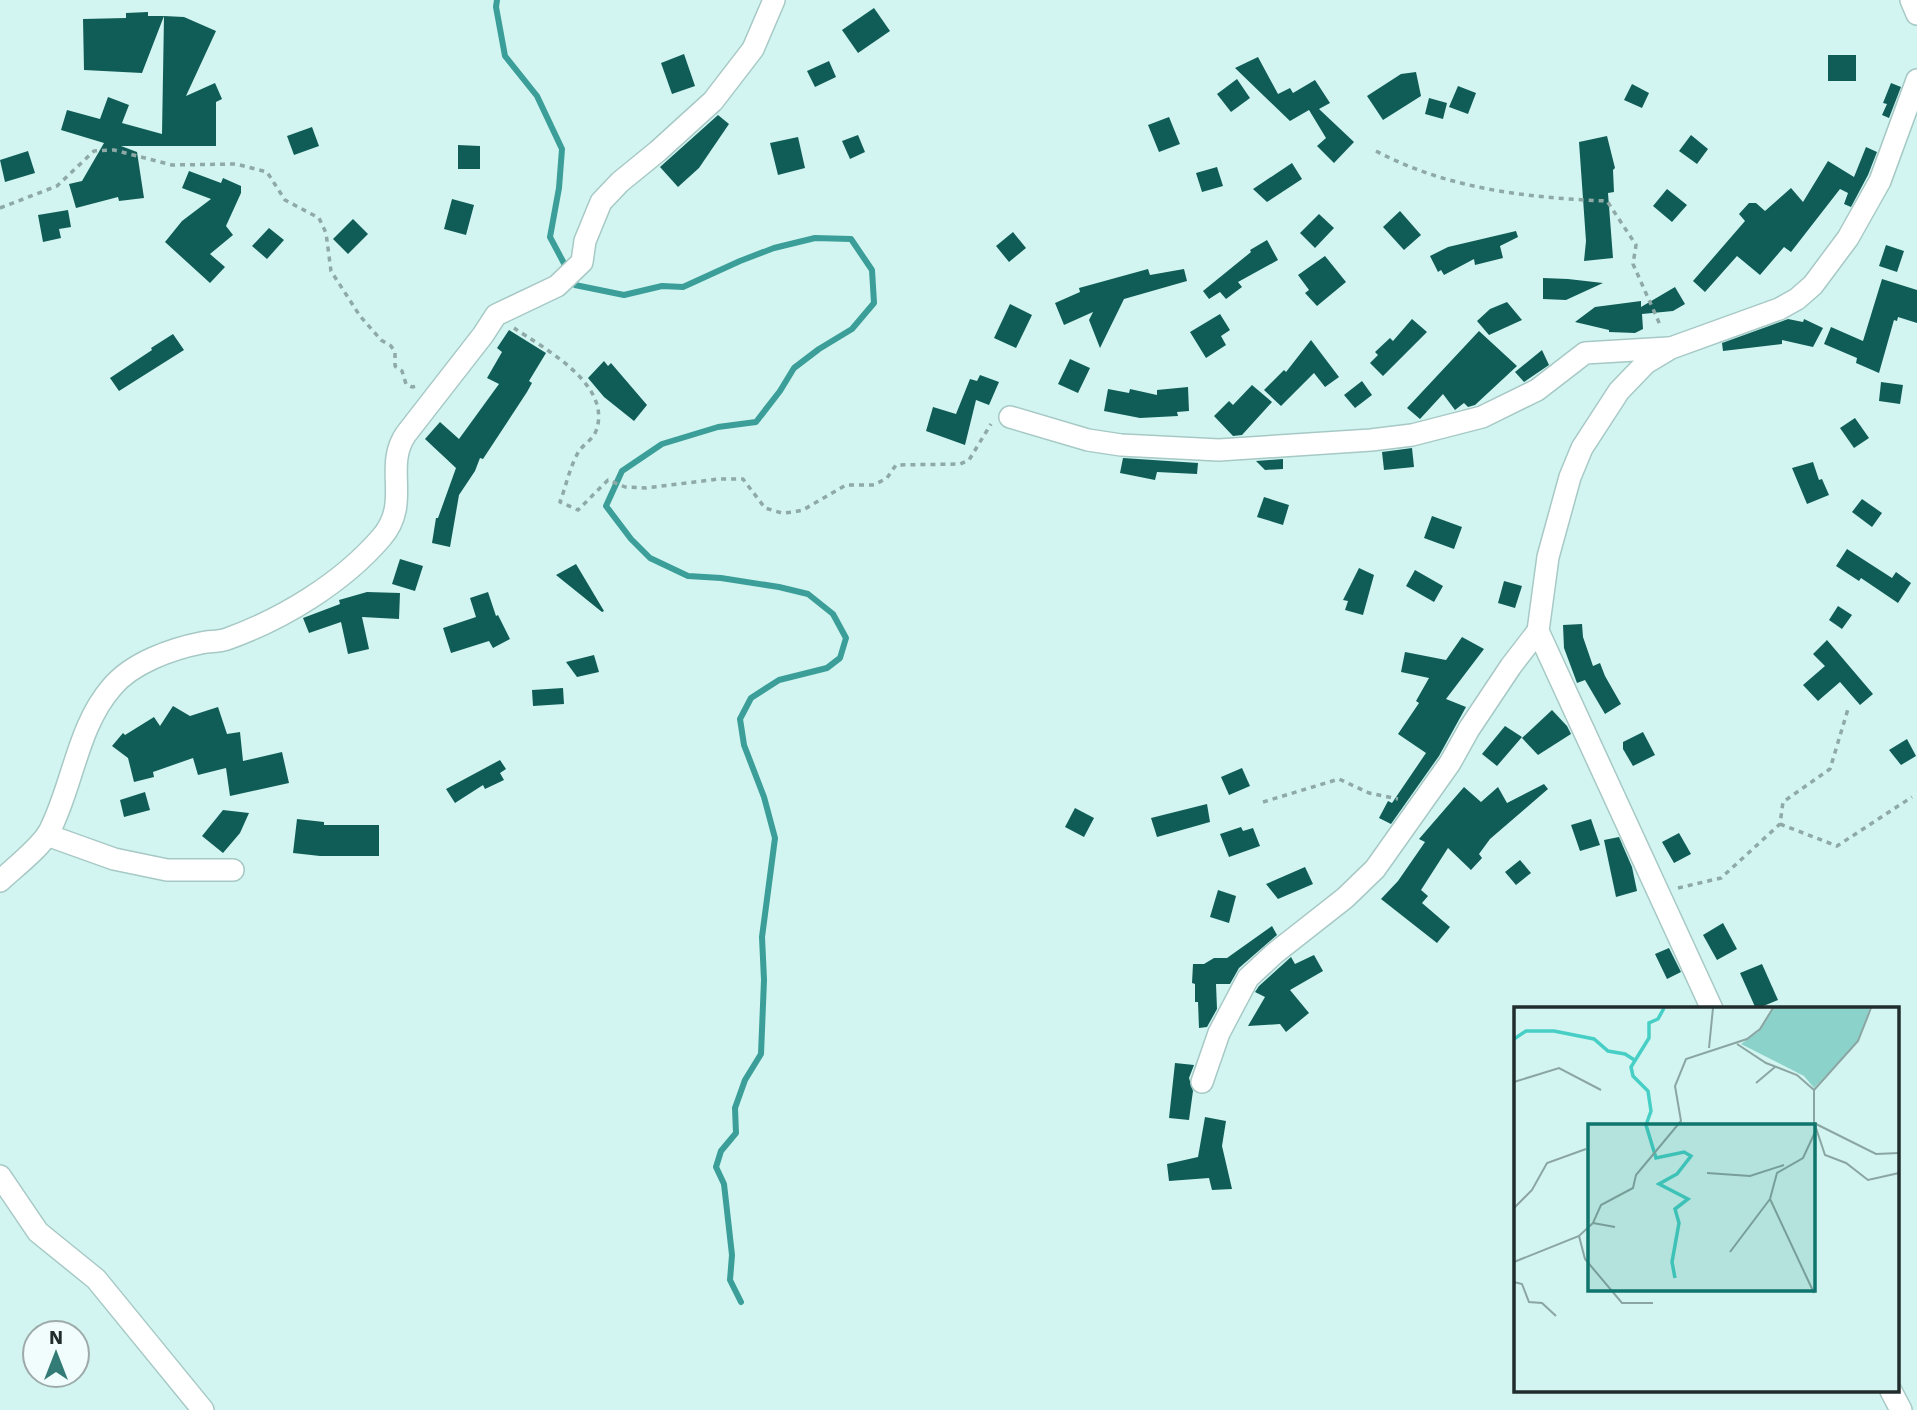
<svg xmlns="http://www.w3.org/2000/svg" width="1917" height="1410" font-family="'Work Sans',sans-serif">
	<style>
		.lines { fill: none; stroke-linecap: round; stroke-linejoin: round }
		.stream { stroke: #3b9e98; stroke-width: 6 }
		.building { fill: #105d58 }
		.street-casing { stroke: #a7c9c5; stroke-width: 24 }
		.path { stroke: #8ea9a6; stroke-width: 3.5; stroke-dasharray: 5 5; stroke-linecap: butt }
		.street { stroke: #fff; stroke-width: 21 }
		.inset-river { fill: none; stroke: #47cfc6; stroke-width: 3.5 }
		.inset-road { fill: none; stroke: #8ba5a2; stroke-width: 2 }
		.view { fill: #0f766e; fill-opacity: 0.15; stroke: #0f766e; stroke-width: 3.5 }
		.inset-edge { fill: none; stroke: #202d2c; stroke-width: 3.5 }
	</style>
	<rect width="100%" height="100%" fill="#d2f5f1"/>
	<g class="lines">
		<g class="stream">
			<path d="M497,0L496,7L505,56L537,96L562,149L559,188L550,237L567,269"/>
			<path d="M572,279L575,285L624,295L662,286L683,287L740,261L774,248L815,238L851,239L872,270L874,303L852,329L819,349L794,368L780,391L756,422L718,427L662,444L622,471L606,506L631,539L650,558L688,576L721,578L779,587L808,594L833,614L846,638L840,658L827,668L779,680L751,698L740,719L744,745L764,797L775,838L762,937L764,980L761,1054L745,1080L735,1108L736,1133L721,1151L716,1167L724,1184L732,1255L730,1280L741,1302"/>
		</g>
	</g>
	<g class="building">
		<path d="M874,8L890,31L858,53L842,30Z"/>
		<path d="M148,12V16H164L142,73L84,70L83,19L126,18V13Z"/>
		<path d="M164,16L184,17L216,31L186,96L215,83L222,99L216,102V146H121L137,152L144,198L119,201L118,197L76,208L69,184L82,181L104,143L61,130L67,110L100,119L108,97L129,105L122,123L162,134Z"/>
		<path d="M684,54L695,86L672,94L661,63Z"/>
		<rect x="1828" y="55" width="28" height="26"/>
		<path d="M1258,57L1278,94L1290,88L1293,93L1315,80L1330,103L1319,109L1354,142L1334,163L1317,146L1326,138L1309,110L1290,121L1235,68Z"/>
		<path d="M829,61L836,77L815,87L807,71Z"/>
		<path d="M1416,72L1421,96L1383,120L1367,96L1401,74Z"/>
		<path d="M1237,79L1250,98L1231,112L1217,94Z"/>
		<path d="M1891,83L1901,87L1889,118L1882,115L1887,104L1883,103Z"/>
		<path d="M1632,84L1649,93L1642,108L1624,100Z"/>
		<path d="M1458,86L1476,93L1468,114L1449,107Z"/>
		<path d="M1429,98L1447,103L1443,119L1425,114Z"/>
		<path d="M718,115L729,124L699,168L678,187L660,167Z"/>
		<path d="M1169,117L1180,144L1159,152L1148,125Z"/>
		<path d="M312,127L319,146L294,155L287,136Z"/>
		<path d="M858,135L865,152L850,159L842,141Z"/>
		<path d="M1691,135L1708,149L1697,164L1679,151Z"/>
		<path d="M1607,136L1615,168L1613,170L1614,192L1608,193L1613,258L1584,261L1586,241L1579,142Z"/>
		<path d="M798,137L805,168L778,175L770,143Z"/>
		<path d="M458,145L480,146V169H458Z"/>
		<path d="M1866,147L1877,152L1868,175L1851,207L1844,204L1848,193L1840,189L1791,252L1784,247L1760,275L1737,256L1705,292L1693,281L1745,221L1739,214L1749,203H1756L1765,211L1791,188L1803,202L1828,161L1854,177Z"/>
		<path d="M28,151L35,173L5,182L0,160Z"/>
		<path d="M1292,163L1302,179L1267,202L1253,189Z"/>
		<path d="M1217,167L1223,186L1202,192L1196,173Z"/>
		<path d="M189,171L221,183L223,178L241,186V193L226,226L233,235L210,254L225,267L210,283L165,242L182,221L211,199L182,188Z"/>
		<path d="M1667,189L1687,205L1672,222L1653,206Z"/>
		<path d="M452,199L474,205L466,235L444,229Z"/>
		<path d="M68,210L71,227L59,229L61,238L43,242L38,215Z"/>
		<path d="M1400,211L1421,235L1404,250L1383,227Z"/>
		<path d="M1319,214L1334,228L1315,248L1300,233Z"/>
		<path d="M353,219L368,234L348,254L333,239Z"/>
		<path d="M269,228L284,240L267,259L252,246Z"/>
		<path d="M1516,231L1518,237L1500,246L1503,258L1475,265L1474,259L1444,275L1441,270L1438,272L1430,256L1448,247Z"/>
		<path d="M1013,232L1026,248L1009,262L996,246Z"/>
		<path d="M1267,240L1278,260L1238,282L1242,287L1226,299L1220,292L1209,299L1203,291L1251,252L1250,250Z"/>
		<path d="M1886,245L1904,251L1897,272L1879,266Z"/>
		<path d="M1325,256L1346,282L1317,306L1305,293L1309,290L1298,275Z"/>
		<path d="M1148,269L1150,275L1184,269L1187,281L1124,299L1100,348L1089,320L1093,312L1064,325L1055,303L1080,292L1079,288Z"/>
		<path d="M1543,278L1568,279L1603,283L1566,300L1543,299Z"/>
		<path d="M1882,279L1917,290V323L1898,317L1897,321L1894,320L1879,373L1856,363L1857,358L1824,344L1831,327L1863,341Z"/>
		<path d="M1675,287L1685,304L1673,311L1642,314L1643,329L1635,333L1609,332V330L1575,322L1595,307L1641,301V307Z"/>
		<path d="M1507,302L1522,320L1489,335L1477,321L1490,309Z"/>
		<path d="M1010,304L1032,315L1016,348L994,338Z"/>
		<path d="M1220,314L1230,330L1221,336L1226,345L1206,358L1190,332Z"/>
		<path d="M1412,319L1427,332L1383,376L1370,363L1378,355L1375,352L1390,338L1393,341Z"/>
		<path d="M1788,319L1803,322L1804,319L1823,328L1813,347L1782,340V344L1723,351L1722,343Z"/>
		<path d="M509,330L546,353L529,381L532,383L527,392L483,459L480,458L475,471L459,495L450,547L432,543L436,518H438L456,468L425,439L440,422L459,439L499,384L487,378L502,352L497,348Z"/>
		<path d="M1479,331L1517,366L1475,405L1468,407L1464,403L1455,410L1443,394L1420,419L1407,408Z"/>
		<path d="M173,334L184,350L119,391L110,378L152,350L151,348Z"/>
		<path d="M1311,340L1339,377L1325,387L1314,373L1281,406L1264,390L1284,370L1286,372Z"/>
		<path d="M1542,350L1549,365L1524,382L1515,372Z"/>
		<path d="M1070,359L1090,368L1078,393L1058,384Z"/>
		<path d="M604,361L608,366L611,363L647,405L634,421L604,397L588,378Z"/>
		<path d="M980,375L999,382L989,405L976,400L965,445L926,431L933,407L956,414L970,379L977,381Z"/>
		<path d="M1362,381L1372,395L1355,408L1344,395Z"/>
		<path d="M1881,382L1903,385L1900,404L1879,401Z"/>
		<path d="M1252,385L1272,402L1242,435L1233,436L1214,416L1229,401L1233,405Z"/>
		<path d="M1188,387L1189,411L1177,412L1178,416L1140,418L1104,411L1108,389L1129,393L1130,389L1157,395V390Z"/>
		<path d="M1855,418L1869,438L1854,448L1840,428Z"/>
		<path d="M1412,448L1414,467L1384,470L1382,452Z"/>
		<path d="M1123,458L1198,463L1197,474L1157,472L1155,480L1120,473Z"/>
		<path d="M1283,459V469L1265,470L1256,461Z"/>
		<path d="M1813,462L1819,480L1822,479L1829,495L1807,504L1792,468Z"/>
		<path d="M1264,497L1289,505L1283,525L1257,517Z"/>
		<path d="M1862,499L1882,513L1872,527L1852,512Z"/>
		<path d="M1432,516L1462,527L1454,549L1424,538Z"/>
		<path d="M1847,549L1892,578L1896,572L1911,583L1898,603L1861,578L1859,581L1836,566Z"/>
		<path d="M400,559L423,566L415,591L392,584Z"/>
		<path d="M576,564L604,611L602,612L556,575Z"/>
		<path d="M1359,568L1374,575L1363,615L1345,610L1348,601L1343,600Z"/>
		<path d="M1415,570L1443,586L1434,602L1406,586Z"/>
		<path d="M1504,581L1522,586L1515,608L1498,603Z"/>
		<path d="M367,592L400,593L399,619L362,617L369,649L348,654L341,622L309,633L303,618L340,604L339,600Z"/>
		<path d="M488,592L496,616L498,615L510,639L493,648L489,641L451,653L443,628L476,617L470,598Z"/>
		<path d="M1838,606L1852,615L1842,629L1829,620Z"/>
		<path d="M1582,624L1583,637L1593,666L1600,663L1605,676L1621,704L1605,714L1585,680L1577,683L1564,648L1563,625Z"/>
		<path d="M1462,637L1484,649L1446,699L1466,707L1439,756L1391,824L1379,818L1388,801L1392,803L1426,753L1398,734L1419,703L1416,701L1429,678L1401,672L1405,652L1446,660Z"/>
		<path d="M1827,640L1873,694L1860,705L1840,682L1818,701L1803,685L1825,666L1813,654Z"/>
		<path d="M594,655L599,672L577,677L566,662Z"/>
		<path d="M563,688L564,704L533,706L532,690Z"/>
		<path d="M173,706L190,716L218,707L227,734L240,732L243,761L282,752L289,783L230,796L226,768L198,775L193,758L153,772L154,777L134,782L128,758L112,746L123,733L125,735L154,717L160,726Z"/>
		<path d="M1552,710L1567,726L1571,734L1538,755L1522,738Z"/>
		<path d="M1505,726L1522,737L1497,766L1482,754Z"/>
		<path d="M1643,732L1655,755L1633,766L1623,749V742Z"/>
		<path d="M1907,739L1916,756L1901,765L1889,750Z"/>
		<path d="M500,760L506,769L500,773L504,780L485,789L483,785L455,803L446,789Z"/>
		<path d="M1242,768L1250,786L1229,795L1221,777Z"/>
		<path d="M1544,784L1548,789L1490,839L1479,854L1482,858L1471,870L1448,848L1421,890L1428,896L1422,903L1450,927L1437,943L1381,899L1398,881L1425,842L1419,839L1464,787L1481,802L1498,787L1507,803Z"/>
		<path d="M145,792L150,810L124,817L120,800Z"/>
		<path d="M1207,804L1210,822L1157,837L1151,818Z"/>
		<path d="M1075,808L1094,818L1084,837L1065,827Z"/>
		<path d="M223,810L249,813L240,833L223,853L202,836Z"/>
		<path d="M297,819L324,822V825H379V856H320L293,853Z"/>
		<path d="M1591,819L1600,845L1580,851L1571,825Z"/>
		<path d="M1241,827L1243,831L1253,828L1260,846L1229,857L1220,834Z"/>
		<path d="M1679,833L1691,854L1674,863L1662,842Z"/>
		<path d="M1619,837L1632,867L1637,891L1616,897L1604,840Z"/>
		<path d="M1520,860L1531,873L1516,885L1505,872Z"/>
		<path d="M1305,867L1313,884L1278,899L1266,884Z"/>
		<path d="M1218,890L1236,896L1229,923L1210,917Z"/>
		<path d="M1723,923L1737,949L1717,960L1703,935Z"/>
		<path d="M1272,926L1277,935L1239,968L1230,984H1216L1217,1009L1207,1027L1199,1028L1198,1002H1195V984L1192,983L1193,964H1204L1214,958H1227Z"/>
		<path d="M1669,948L1681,972L1667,979L1655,954Z"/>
		<path d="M1314,955L1323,971L1290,990L1309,1013L1286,1032L1280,1024L1248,1026L1265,997L1255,992L1259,986L1291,957L1295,964Z"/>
		<path d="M1762,964L1778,1000L1756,1009L1740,973Z"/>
		<path d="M1175,1063L1194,1065L1189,1078L1193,1091L1189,1120L1169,1118Z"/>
		<path d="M1205,1117L1226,1121L1222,1146L1232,1189L1212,1190L1209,1178L1169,1181L1167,1164L1198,1157Z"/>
	</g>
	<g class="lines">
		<defs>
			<g id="street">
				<path d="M1911,0L1917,14"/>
				<path d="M1010,417L1088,440L1121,445L1219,450L1371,440L1412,435L1482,417L1537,390L1585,353L1668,348"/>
				<path d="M47,835L114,859L167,870H233"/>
				<path d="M0,881C14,868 40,848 49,832C73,786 77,727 112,687C132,663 171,649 201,643C210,641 219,642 227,639C283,619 342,583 381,538C412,503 383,467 406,434L483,335L496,315L557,286L582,262L585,241L601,202L620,182L658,151L713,101L753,49L774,0"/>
				<path d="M1712,1009L1538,631L1548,557L1570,477L1582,448L1619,391L1646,363L1671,348L1779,309L1797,299L1813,285L1848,238L1880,181L1917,80"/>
				<path d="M1202,1082L1219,1033L1248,978L1275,953L1345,898L1375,869L1450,763L1469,729L1511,666L1538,631"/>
				<path d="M0,1176L38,1232L96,1279L203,1410"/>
				<path d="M1891,1391L1901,1410"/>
			</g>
		</defs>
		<use href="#street" class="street-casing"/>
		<g class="path">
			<path d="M1376,151C1447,189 1529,198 1607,201L1636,245L1633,264L1661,327"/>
			<path d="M0,208L57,186L94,151L114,150L172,165L236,164L267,172L285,200L319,218L326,233L331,271L360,316L381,340L391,346L395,352V366L402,371L406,384L412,387L417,386"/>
			<path d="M514,328C545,349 613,385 596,431C593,439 584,444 579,451C570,466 566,486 560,502L578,510L608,480L625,487L646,488L719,479H743L765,508L782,513L794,512L803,510L846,485H874L887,478L896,465L960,464L969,460L991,424"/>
			<path d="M1263,802L1339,779L1369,793L1398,799"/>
			<path d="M1780,824L1837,846L1912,797"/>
			<path d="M1678,888L1721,878L1780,824L1783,802L1830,769L1848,709"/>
		</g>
		<use href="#street" class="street"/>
	</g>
	<g transform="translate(1514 1007)">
		<rect width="385" height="385" fill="#d2f5f1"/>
		<path d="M260,1H356L344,34L300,81L290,69L227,37L244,25Z" fill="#8bd2cb"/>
		<path class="inset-river" d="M150,1L144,12L135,16V31L117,60L119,69L134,84L137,104L132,118L142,151L170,145L177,149L163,167L145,177L174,192L161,202L165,216L158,255L161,271M0,32L12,24H40L80,32L94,44L111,47L122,54"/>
		<path class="inset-road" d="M223,37L252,56L283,68L300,83V115L311,148L332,156L354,173L385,166M195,41L199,1M0,75L45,61L87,83M242,76L261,60M300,83L344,34L357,1M300,116L362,147L385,146M193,166L236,169L270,158M0,201L18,183L33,156L72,142M79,216L101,220M65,229L71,252L108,296H139M216,245L256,192M0,255L65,229L79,216L87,198L119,181L122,168L167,114L161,79L172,52L233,32L246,22L259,1M0,275L8,277L15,295L28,296L42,309M300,286L256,192L263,166L289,151L302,123"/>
		<path class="view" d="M74,117H301V284H74Z"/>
		<rect width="385" height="385" class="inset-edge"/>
	</g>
	<g transform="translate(56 1354)"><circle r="33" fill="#f0fdfc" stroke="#9daaa9" stroke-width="2"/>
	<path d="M0-5L12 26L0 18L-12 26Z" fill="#337b76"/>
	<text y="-10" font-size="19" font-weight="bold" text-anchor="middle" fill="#202d2c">N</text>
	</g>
</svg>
